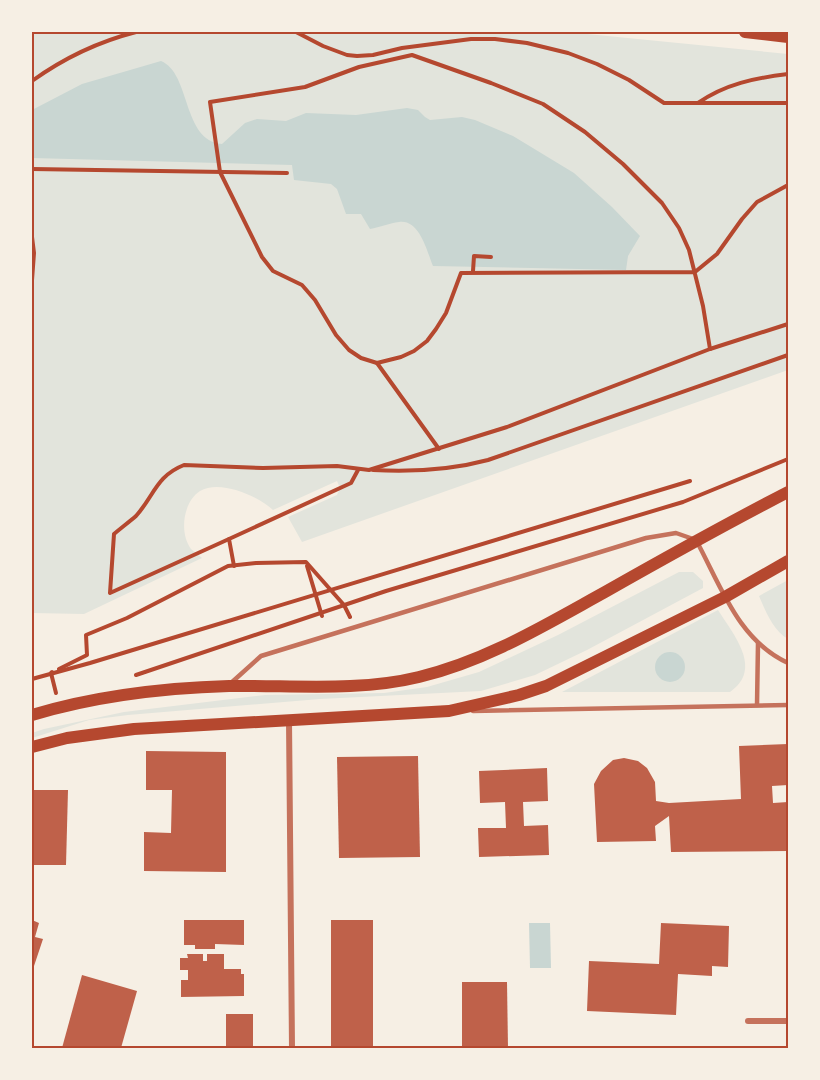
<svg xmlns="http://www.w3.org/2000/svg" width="820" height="1080" font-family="'Asap Condensed',sans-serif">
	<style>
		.green { fill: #e2e4dc }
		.water { fill: #c9d6d2 }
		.building { fill: #bf614a }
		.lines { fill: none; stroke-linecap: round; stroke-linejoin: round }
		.path { stroke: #b5482f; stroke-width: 4 }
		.service { stroke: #c5725c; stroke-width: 4.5 }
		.minor { stroke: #c5725c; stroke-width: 6 }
		.secondary { stroke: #b5482f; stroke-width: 12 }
		.neatline { fill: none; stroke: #b5482f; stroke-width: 2 }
	</style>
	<rect width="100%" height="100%" fill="#f6efe4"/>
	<g class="green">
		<path d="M32,32H567L788,54V370L302,542L288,517L337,495L340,488L337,481L273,510C258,496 220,479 200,491C183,502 179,533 191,549C194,552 199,555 202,558L84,614L32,613Z"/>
		<path d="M679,572H693L703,581V588L587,650L535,675L481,691L320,699L128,715L89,720L32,738V733L44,729L124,712L265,695L384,693L427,687L479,672L558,635Z"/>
		<path d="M788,580V639C773,630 766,612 759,596Z"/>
		<path d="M718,610C733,634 764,669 730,692H562Z"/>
	</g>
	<g class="water">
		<path d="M161,61C191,73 182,141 222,144L245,123L257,119L286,121L306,113L356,115L407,108L418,110L425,117L430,120L462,117L475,120L513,136L574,173L612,207L640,236L628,256L626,270L433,266C427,252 420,219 399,222C390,223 380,227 370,229L361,214H346L337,189L331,184L294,180L292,165L32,158V110L82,84Z"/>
		<circle cx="670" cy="667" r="15"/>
		<path d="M529,923H550L551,968H530Z"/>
	</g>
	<g class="building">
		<path d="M788,744V785L772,786L773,803L788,802V851L671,852L669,816L655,826L656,841L597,842L594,784L601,771L613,760L624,758L638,761L647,768L655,782L656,801L669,803L741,799L739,746Z"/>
		<path d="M146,751L226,752V872L144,871V832L171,833L172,790H146Z"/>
		<path d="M418,756L420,857L339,858L337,757Z"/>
		<path d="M547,768L548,801L523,802L524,826L548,825L549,855L479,857L478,828H506L505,802L480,803L479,771Z"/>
		<path d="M32,790H68L66,865H32Z"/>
		<path d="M32,920L39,923L35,937L43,939L32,972Z"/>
		<path d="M184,920H244V945L215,944V949H195V945H184Z"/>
		<rect x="331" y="920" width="42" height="128"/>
		<path d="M661,923L729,926L728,967L712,966V976L678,974L676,1015L587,1011L589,961L659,964Z"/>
		<path d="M187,954H203V961H207V954H224V969H241V974H244V996L181,997V980H188V970H180V958H188Z"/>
		<path d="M82,975L137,991L121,1048H62Z"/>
		<path d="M462,982H507L508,1048H462Z"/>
		<rect x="226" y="1014" width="27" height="34"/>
	</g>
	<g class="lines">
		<g class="path">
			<path d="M296,32L323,46L347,55L357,56L373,55L402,48L471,39H495L527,43L568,53L597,64L629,80L664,103H788"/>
			<path d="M32,81C64,58 97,42 136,32"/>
			<path d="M698,103C725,84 755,78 788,74"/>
			<path d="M32,169L287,173"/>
			<path d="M32,237L34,253L32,280"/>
			<path d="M473,271L474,256L491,257"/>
			<path d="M710,349L703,306L689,250L679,228L662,203L623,164L585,132L543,104L491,83L412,55L359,67L305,87L210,102L220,172L262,257L273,271L302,285L315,300L336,335L349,350L361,358L377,363L401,357L414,351L427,341L436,329L446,313L461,273L695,272L717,254L742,219L757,202L788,185"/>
			<path d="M377,363L439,449"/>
			<path d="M373,470C411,472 451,470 488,460L788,355"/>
			<path d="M229,539L110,593L114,534C121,528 129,522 136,516C154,496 156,476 184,465L263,468L337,466L369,470L507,427L710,349L788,324"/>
			<path d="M234,566L229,539L351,483L358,470"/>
			<path d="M307,566L322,616"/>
			<path d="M59,669L87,655L86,635L127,618L228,566L256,563L306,562L344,605L350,617"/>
			<path d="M52,672L51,673L56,693"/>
			<path d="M136,675L386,591L683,502L788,459"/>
			<path d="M32,679L90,663L690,481"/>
		</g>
		<g class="service">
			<path d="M231,683L261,656L646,538L676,533L696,540C721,586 738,640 788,663"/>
			<path d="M757,705L758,643"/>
			<path d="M473,711L788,705"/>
		</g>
		<g class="minor">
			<path d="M289,720L292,1048"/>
			<path d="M748,1021H788"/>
		</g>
		<g class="secondary">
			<path d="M745,32L788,37"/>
			<path d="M32,715C95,696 163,688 229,686C292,685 358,692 419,677C486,661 545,625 605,592C665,558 726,524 788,492"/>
			<path d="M32,747L67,738L134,729L449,711L519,695L546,686L725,597L788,561"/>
		</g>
	</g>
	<rect width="820" height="1080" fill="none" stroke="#f6efe4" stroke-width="66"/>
	<rect x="33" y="33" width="754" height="1014" class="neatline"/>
</svg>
